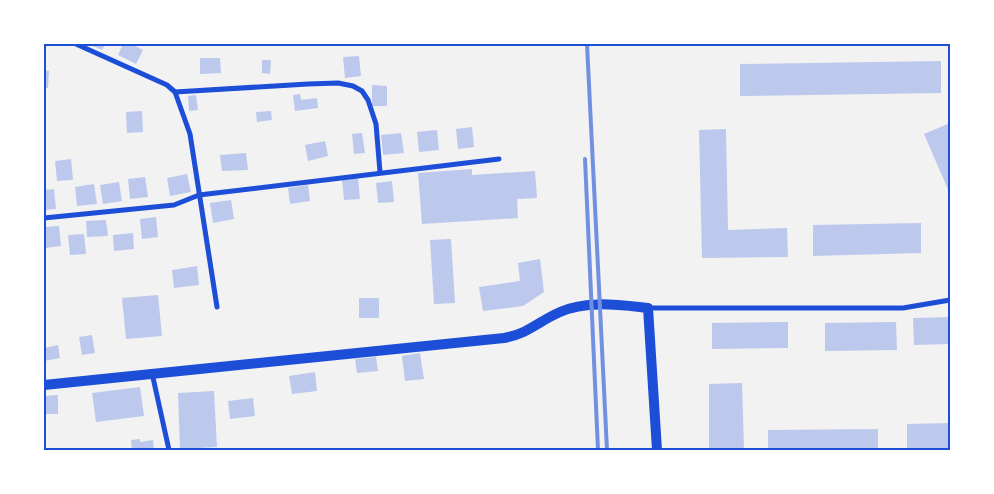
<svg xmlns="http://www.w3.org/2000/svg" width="994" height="494" font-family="Mulish,sans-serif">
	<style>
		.building { fill: #bdc9ec }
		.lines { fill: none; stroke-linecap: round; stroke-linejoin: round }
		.minor { stroke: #1d4ed8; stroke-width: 5 }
		.secondary { stroke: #1d4ed8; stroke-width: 10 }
		.rail { stroke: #7290e2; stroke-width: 4 }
		.neatline { fill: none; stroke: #1d4ed8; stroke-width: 2 }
	</style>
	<rect width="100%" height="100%" fill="#f2f2f2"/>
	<g class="building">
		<path d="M89,44H105L102,50Z"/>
		<path d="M123,44H131L143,50L136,64L118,55Z"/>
		<path d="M359,56L361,76L345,78L343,57Z"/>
		<path d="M200,58H220L221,73L200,74Z"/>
		<path d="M262,60H271L270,74L262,73Z"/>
		<path d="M941,61V93L740,96V64Z"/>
		<path d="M44,70L49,71L48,88H44Z"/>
		<path d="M372,85L387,86V106H372Z"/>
		<path d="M300,94L301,100L317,98L318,108L295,111L293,95Z"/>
		<path d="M196,95L198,110L189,111L188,96Z"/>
		<path d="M142,111L143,132L127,133L126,112Z"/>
		<path d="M271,111L272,120L257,122L256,112Z"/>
		<path d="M950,123V194L924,134Z"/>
		<path d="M472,127L474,147L458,149L456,129Z"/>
		<path d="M726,129L728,230L787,228L788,257L702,258L699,130Z"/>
		<path d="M437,130L439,150L419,152L417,132Z"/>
		<path d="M362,133L365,153L354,154L352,134Z"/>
		<path d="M401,133L404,153L383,155L381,135Z"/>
		<path d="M325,141L328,156L308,161L305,145Z"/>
		<path d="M246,153L248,170L222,171L220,155Z"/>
		<path d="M71,159L73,180L57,181L55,161Z"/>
		<path d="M472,169V175L535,171L537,198L517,199L518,218L422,224L418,173Z"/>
		<path d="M187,174L191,192L170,196L167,178Z"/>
		<path d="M145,177L148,197L130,199L128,179Z"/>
		<path d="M358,178L360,199L344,200L342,180Z"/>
		<path d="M392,181L394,202L378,203L376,183Z"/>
		<path d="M119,182L122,201L103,204L100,185Z"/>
		<path d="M94,184L97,204L77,206L75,187Z"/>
		<path d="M308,185L310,201L290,204L288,188Z"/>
		<path d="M54,189L56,209L44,210V190Z"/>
		<path d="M231,200L234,219L213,223L210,203Z"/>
		<path d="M156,217L158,237L142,239L140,219Z"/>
		<path d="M106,220L108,236L87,237L86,221Z"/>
		<path d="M921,223V253L813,256V225Z"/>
		<path d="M59,226L61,246L45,248L44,227Z"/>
		<path d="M133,233L134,249L114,251L113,235Z"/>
		<path d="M84,234L86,254L70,255L68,235Z"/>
		<path d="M451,239L455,303L434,304L430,240Z"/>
		<path d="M540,259L544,292L523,306L483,311L479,287L520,281L518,263Z"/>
		<path d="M197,266L199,285L174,288L172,270Z"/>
		<path d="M158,295L162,336L126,339L122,298Z"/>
		<rect x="359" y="298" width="20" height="20"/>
		<path d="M950,317V344L914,345L913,318Z"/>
		<path d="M788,322V348L712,349V323Z"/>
		<path d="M896,322L897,350L825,351V323Z"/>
		<path d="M92,335L95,353L82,355L79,337Z"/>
		<path d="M58,345L60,358L44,361V348Z"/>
		<path d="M420,353L424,379L405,381L402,356Z"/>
		<path d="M376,357L378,371L357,373L355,359Z"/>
		<path d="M315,372L317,391L292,394L289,376Z"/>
		<path d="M742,383L744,450H709V384Z"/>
		<path d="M140,387L144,416L96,422L92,393Z"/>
		<path d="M214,391L217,447L180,449L178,393Z"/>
		<path d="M58,395V414H44V396Z"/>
		<path d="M253,398L255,416L230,419L228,401Z"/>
		<path d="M950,423V450H907V424Z"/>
		<path d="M878,429V450H768V430Z"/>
		<path d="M140,439V442L153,440L154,450H132L131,440Z"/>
	</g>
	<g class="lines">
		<g class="minor">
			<path d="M76,44L167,85L175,92L190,134L217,307"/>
			<path d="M175,92L308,84L338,83L353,86L362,91L368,100L376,124L380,172"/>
			<path d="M44,218L174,205L199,195L499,159"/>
			<path d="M648,308H903L950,300"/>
			<path d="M152,373L169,450"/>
		</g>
		<path class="secondary" d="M44,385L504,338C528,334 539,321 560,312C586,300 620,305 648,308L657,450"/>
		<g class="rail">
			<path d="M587,44L607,450"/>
			<path d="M585,159L598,450"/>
		</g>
	</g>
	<rect width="994" height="494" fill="none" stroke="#ffffff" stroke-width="90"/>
	<rect x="45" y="45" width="904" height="404" class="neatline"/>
</svg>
